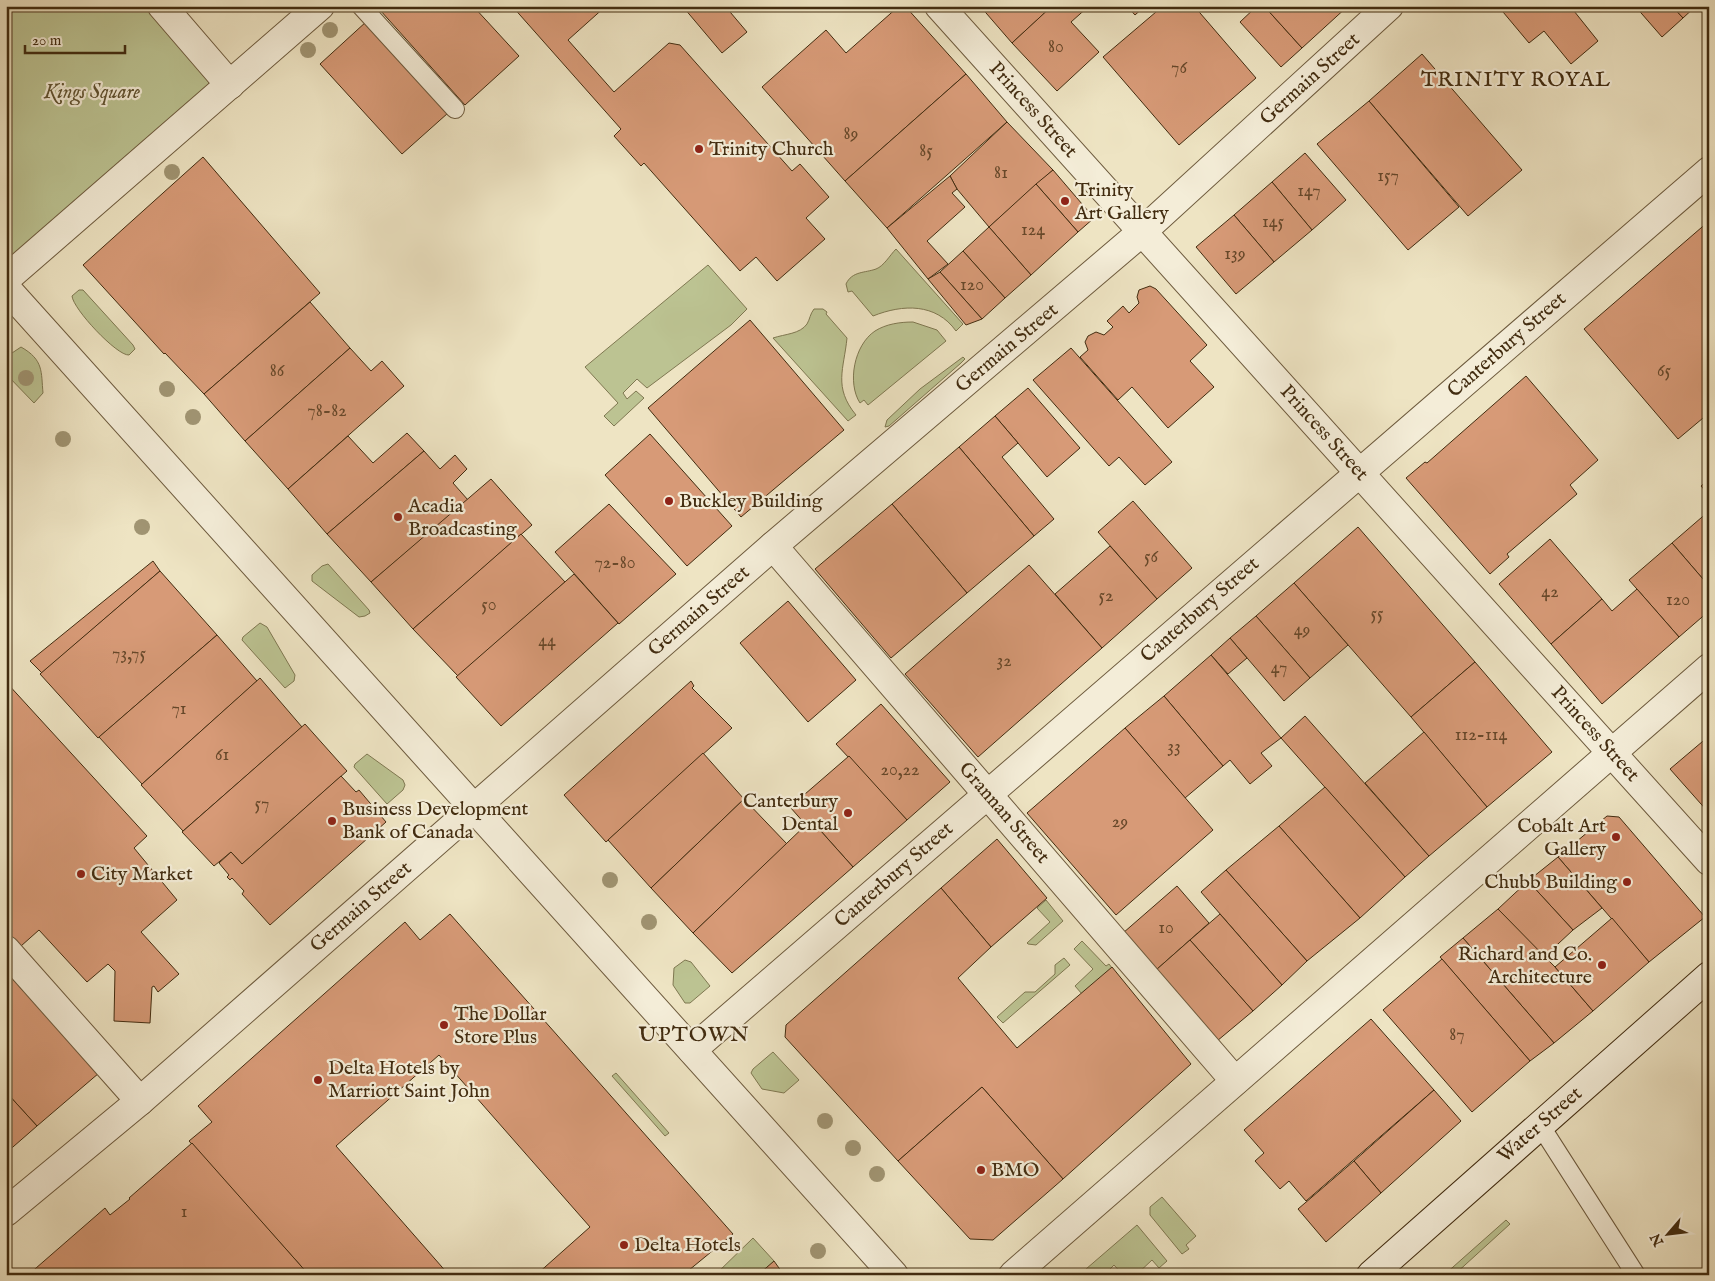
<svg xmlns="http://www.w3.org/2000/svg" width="1715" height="1281" font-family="'IM FELL English',serif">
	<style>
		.green { fill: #bcc392; stroke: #7f7851 }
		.building { fill: #d79a77; stroke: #422c10 }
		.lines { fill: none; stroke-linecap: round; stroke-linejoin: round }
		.service-casing { stroke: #6d5a3d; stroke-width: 20 }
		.minor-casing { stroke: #6d5a3d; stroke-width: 30 }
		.tertiary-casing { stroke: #6d5a3d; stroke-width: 30 }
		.secondary-casing { stroke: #422c10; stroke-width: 30 }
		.service { stroke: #f4edd8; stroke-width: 18 }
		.minor { stroke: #f4edd8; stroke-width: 28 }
		.tertiary { stroke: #f4edd8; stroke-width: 28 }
		.secondary { stroke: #f4edd8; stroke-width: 28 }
		.tree { fill: #a09472 }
		.poi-dot { fill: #8f2418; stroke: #f4edd8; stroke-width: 2 }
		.labels { text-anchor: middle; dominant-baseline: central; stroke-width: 4.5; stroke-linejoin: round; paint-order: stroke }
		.number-label { font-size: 18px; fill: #67482a }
		.street-label { font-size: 20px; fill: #422c10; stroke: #f4edd8 }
		.park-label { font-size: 20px; font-style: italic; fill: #605230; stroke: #f4edd8 }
		.poi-label { font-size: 20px; fill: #422c10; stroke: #f4edd8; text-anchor: start }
		.neighbourhood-label { font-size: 21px; letter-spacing: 1px; fill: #422c10; stroke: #f4edd8 }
		.quarter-label { font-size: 22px; letter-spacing: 1px; fill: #422c10; stroke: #f4edd8 }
	</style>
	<rect width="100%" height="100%" fill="#eee4c3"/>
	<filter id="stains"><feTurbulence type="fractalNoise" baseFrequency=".004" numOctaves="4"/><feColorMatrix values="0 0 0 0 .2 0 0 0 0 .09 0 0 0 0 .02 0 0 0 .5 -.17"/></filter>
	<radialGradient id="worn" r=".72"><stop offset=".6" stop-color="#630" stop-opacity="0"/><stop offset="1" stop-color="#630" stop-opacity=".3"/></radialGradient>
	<g class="green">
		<path d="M6,6H162L230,85L6,279Z"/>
		<path d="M896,249L963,324L956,331C936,303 903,304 873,316L852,291L848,292L846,284C852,271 865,273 876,269C884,266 890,255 896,249Z"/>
		<path d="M708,265L747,309L731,325L647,388L637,379L623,393L627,399L636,391L644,398L614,426L604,416L618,403L585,367Z"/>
		<path d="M83,290L133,345L135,349L129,355C117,356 73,309 72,296L79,290Z"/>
		<path d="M814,309H823L827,312L826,314L847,338C844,369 833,387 856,415L848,421L773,338C785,334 800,334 807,324C810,319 810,314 814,309Z"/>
		<path d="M913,322L937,330L946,341L868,405L864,400L860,403C847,383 854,345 875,331C886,324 900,322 913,322Z"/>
		<path d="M21,347C44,360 41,372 43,393L34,403L6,374V357Z"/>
		<path d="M963,357L965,359L961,363L889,426L885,427L887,420L920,389Z"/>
		<path d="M328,564L369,610L370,613L365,616L359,617L312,581V575L322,566Z"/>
		<path d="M260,623L267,627L295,675L294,681L285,688L242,640L243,637Z"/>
		<path d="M367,754L403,780L405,785L403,790L387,804L354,767L355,764Z"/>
		<path d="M1046,900L1063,921L1036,945L1028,944L1027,943L1050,922L1037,908Z"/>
		<path d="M1082,941L1106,966L1109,964L1112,968L1082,994L1075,986L1093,969L1074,949Z"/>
		<path d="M1064,958L1070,965L1003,1023L997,1017L1025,992H1035L1055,974V965Z"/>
		<path d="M685,960L691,962L710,986L690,1003H685L673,985L674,968Z"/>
		<path d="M773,1052L799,1080L784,1093L762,1089L751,1073L753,1069Z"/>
		<path d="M616,1073L669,1133L665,1136L612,1076Z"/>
		<path d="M1162,1197L1196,1236L1186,1245L1189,1249L1182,1254L1150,1215V1207Z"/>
		<path d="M1506,1220L1510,1224L1454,1275H1444Z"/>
		<path d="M1137,1225L1167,1261L1159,1268L1152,1260L1136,1275H1123L1114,1265L1104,1275H1082L1086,1269Z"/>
		<path d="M753,1238L774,1261L760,1275H715Z"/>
	</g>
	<g class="building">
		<path d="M384,6H473L519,56L465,105L380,10Z"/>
		<path d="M512,6H606L568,40L614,92L669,43L680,45L792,171L800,164L829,197L806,218L825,239L777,281L756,257L740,271L644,163L641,166L614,136L621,129Z"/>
		<path d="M687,6H725L747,32L722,53L684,8Z"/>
		<path d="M899,6H905L966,74L845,181L762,87L826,30L846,53Z"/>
		<path d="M980,6H1048L1050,8L1012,43Z"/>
		<path d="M1052,6H1089L1071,22L1099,52L1057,91L1012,43Z"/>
		<path d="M1127,6H1145L1135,15Z"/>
		<path d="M1163,6H1194L1256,78L1179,145L1103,57Z"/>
		<path d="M1257,6H1264L1302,48L1281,67L1240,22Z"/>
		<path d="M1264,6H1348L1302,48Z"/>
		<path d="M1498,6H1570L1598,41L1571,64L1544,31L1529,43Z"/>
		<path d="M1635,6H1672L1683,18L1662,37Z"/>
		<path d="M1672,6H1696L1683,18Z"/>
		<path d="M367,21L448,113L402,154L320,64Z"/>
		<path d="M1422,54L1522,170L1468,216L1369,101Z"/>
		<path d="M966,74L1007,122L887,228L845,181Z"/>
		<path d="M1369,101L1459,207L1408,250L1317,144Z"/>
		<path d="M1007,122L1053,170L989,227L957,189L950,176Z"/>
		<path d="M1305,153L1346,200L1312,230L1272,182Z"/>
		<path d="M203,157L320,293L204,394L165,353L164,354L83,265Z"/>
		<path d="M1053,170L1094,218L1078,232L1036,184Z"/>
		<path d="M950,176L957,189L952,193L965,207L927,241L948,264L928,279L887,228Z"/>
		<path d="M1272,182L1312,230L1274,262L1234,215Z"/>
		<path d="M1036,184L1078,232L1031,275L989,227Z"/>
		<path d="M1234,215L1274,262L1236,294L1196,247Z"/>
		<path d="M1709,221V413L1678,439L1584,329Z"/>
		<path d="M989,227L1031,275L1005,298L963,251Z"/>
		<path d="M963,251L1005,298L982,319L940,272Z"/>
		<path d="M940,272L982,319L966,325L928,279Z"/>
		<path d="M1150,286L1156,289L1207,345L1190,361L1214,387L1168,428L1132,387L1118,400L1080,357L1088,350L1085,342L1088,336L1096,332L1104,335L1113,327L1107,321L1123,306L1129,313L1139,303L1137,297L1139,290Z"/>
		<path d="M310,302L350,348L245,441L204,394Z"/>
		<path d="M750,320L844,430L741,517L648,408Z"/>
		<path d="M350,348L371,371L382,361L404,386L288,489L245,441Z"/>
		<path d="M1071,348L1172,462L1145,485L1119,457L1109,466L1033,380Z"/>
		<path d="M1526,376L1598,460L1570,485L1577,494L1507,554L1509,557L1490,574L1406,478L1425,462L1427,463Z"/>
		<path d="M1028,388L1080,448L1047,477L995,416Z"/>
		<path d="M995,416L1018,443L1002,457L1054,519L1034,536L959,447Z"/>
		<path d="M407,433L424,451L327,534L288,489L348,436L373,463Z"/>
		<path d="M650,434L732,526L687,566L605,475Z"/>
		<path d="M959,447L1034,536L967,593L892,504Z"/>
		<path d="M424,451L440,469L455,455L467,469L453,483L468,500L371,582L327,534Z"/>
		<path d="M491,479L532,525L413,629L371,582Z"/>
		<path d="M1709,479V495L1701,486Z"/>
		<path d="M1133,501L1192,568L1157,599L1098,532Z"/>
		<path d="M609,504L676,574L619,624L555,552Z"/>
		<path d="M892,504L967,593L891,658L815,569Z"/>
		<path d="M1709,511V586L1672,543Z"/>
		<path d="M1358,527L1475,662L1411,717L1294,583Z"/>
		<path d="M521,534L565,582L458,676L413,629Z"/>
		<path d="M1550,539L1602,599L1551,644L1499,584Z"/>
		<path d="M1672,543L1709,586V611L1679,637L1629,580Z"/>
		<path d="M1110,546L1157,599L1102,648L1055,594Z"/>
		<path d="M153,561L160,571L42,673L30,661Z"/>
		<path d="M1029,565L1102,648L978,757L905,674Z"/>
		<path d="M160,571L217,635L98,738L40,674Z"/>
		<path d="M574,574L618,623L501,726L456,677Z"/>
		<path d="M1294,583L1348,645L1310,678L1256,616Z"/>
		<path d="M1637,589L1679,637L1602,704L1551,644L1602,599L1612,611Z"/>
		<path d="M788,601L856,680L808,722L740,643Z"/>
		<path d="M1256,616L1310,678L1284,701L1230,638Z"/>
		<path d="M217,635L257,681L142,784L99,737Z"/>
		<path d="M1230,638L1247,658L1228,674L1211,655Z"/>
		<path d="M1211,655L1281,738L1261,753L1272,766L1250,784L1230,760L1223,766L1164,696Z"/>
		<path d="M1475,662L1552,752L1487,807L1411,717Z"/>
		<path d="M260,678L302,727L183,831L141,785Z"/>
		<path d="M691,681L694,686L692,688L732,728L606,842L564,795Z"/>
		<path d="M6,682L147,836L134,848L177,900L141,932L179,974L158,992L154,986L152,987L150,1023L114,1021L115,971L108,964L87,982L39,930L21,946L6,931Z"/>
		<path d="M1164,696L1223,766L1185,798L1125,728Z"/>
		<path d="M881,704L950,782L907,820L836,744Z"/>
		<path d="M1305,716L1429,856L1405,877L1281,738Z"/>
		<path d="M305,724L347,771L242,864L231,852L214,866L182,832Z"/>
		<path d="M1125,728L1213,830L1116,915L1027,813Z"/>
		<path d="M1424,732L1487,807L1429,856L1365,783Z"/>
		<path d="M1709,736V813L1670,769Z"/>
		<path d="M703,753L744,799L651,888L608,840Z"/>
		<path d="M849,756L907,820L853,867L811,820L806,825L790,807Z"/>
		<path d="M341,776L356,792L359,790L386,822L270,925L242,894L244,891L232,878L230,880L227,877L229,875L219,863L231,852L242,864Z"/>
		<path d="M1325,787L1405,877L1360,918L1279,826Z"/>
		<path d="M744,799L787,844L693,933L651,888Z"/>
		<path d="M1607,816L1619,817L1705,917L1649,962L1558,857Z"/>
		<path d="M811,820L853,867L732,973L693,933Z"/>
		<path d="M1279,826L1360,918L1307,961L1226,870Z"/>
		<path d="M997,839L1047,898L991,947L941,888Z"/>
		<path d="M1558,857L1602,908L1573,930L1528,881Z"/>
		<path d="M1226,870L1307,961L1282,985L1201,892Z"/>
		<path d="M1528,881L1573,930L1544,957L1498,909Z"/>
		<path d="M1177,886L1209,923L1156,970L1123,933Z"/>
		<path d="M941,888L991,947L958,978L1017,1048L1112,967L1191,1064L1063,1179L982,1087L898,1161L785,1037L786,1025Z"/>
		<path d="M1498,909L1555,967L1593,1011L1554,1043L1463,938Z"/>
		<path d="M450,914L733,1234L683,1275H536L590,1227L439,1055L336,1146L449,1275H309L189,1141L212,1122L198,1106L405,922L420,940Z"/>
		<path d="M1220,914L1282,985L1253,1011L1190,940Z"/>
		<path d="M1612,918L1649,962L1593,1011L1555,967Z"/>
		<path d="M1463,938L1554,1043L1530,1061L1440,957Z"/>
		<path d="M1190,940L1253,1011L1217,1041L1156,970Z"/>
		<path d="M1442,959L1530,1061L1472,1112L1383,1010Z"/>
		<path d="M6,972L99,1073L37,1126L6,1092Z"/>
		<path d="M1371,1019L1434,1090L1306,1201L1289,1181L1280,1189L1255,1161L1264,1153L1244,1130Z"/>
		<path d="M982,1087L1063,1179L993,1240L970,1239L898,1161Z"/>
		<path d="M1434,1090L1461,1121L1381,1193L1354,1161Z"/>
		<path d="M6,1092L37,1126L6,1153Z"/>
		<path d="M192,1143L309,1275H28L105,1208L110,1215L130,1199L129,1198Z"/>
		<path d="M1354,1161L1381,1193L1326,1242L1298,1209Z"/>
		<path d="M774,1261L784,1275H760L759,1274Z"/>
	</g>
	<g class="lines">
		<defs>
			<g id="service">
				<path d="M361,6L455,109"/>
				<path d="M1540,1125L1636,1275"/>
			</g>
			<g id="minor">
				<path d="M939,6L1709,861"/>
				<path d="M773,546L1235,1081"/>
				<path d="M6,950L140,1101"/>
				<path d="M692,1050L1709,171"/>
				<path d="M6,1212L140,1101L773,546L1143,231L1389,6"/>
				<path d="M1013,1275L1709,668"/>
			</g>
			<g id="tertiary">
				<path d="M162,6L230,85"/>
				<path d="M6,279L320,6"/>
				<path d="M6,288L894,1275"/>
			</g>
			<path id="secondary" d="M1371,1275L1709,976"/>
		</defs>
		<use href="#service" class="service-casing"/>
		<use href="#minor" class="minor-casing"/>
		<use href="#tertiary" class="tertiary-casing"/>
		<use href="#secondary" class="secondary-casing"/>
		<use href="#service" class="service"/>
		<use href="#minor" class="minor"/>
		<use href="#tertiary" class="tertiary"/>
		<use href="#secondary" class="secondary"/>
	</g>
	<g class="tree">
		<circle cx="330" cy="30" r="8"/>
		<circle cx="308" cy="50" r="8"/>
		<circle cx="172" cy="172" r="8"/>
		<circle cx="26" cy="378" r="8"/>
		<circle cx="167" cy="389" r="8"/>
		<circle cx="193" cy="417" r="8"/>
		<circle cx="63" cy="439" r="8"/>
		<circle cx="142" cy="527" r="8"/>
		<circle cx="610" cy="880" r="8"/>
		<circle cx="649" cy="922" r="8"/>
		<circle cx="825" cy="1121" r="8"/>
		<circle cx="853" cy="1148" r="8"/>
		<circle cx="877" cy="1174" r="8"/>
		<circle cx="818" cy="1251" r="8"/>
	</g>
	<g class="poi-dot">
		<circle cx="699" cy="149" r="5"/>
		<circle cx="1065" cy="201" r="5"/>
		<circle cx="669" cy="501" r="5"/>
		<circle cx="398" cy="517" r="5"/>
		<circle cx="848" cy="813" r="5"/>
		<circle cx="332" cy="821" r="5"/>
		<circle cx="1616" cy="837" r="5"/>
		<circle cx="81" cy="874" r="5"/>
		<circle cx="1627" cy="882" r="5"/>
		<circle cx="1602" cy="965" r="5"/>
		<circle cx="444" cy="1025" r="5"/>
		<circle cx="318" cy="1080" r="5"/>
		<circle cx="981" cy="1170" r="5"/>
		<circle cx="624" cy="1245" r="5"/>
	</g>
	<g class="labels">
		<g class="number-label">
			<text x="1056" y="47">80</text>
			<text x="1179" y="68">76</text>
			<text x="851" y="134">89</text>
			<text x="926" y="151">85</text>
			<text x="1001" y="173">81</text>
			<text x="1388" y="176">157</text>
			<text x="1309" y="191">147</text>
			<text x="1273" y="222">145</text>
			<text x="1033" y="230">124</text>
			<text x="1235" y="254">139</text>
			<text x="972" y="285">120</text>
			<text x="277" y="371">86</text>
			<text x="1664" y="371">65</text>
			<text x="327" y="411">78-82</text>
			<text x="1151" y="557">56</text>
			<text x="615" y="563">72-80</text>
			<text x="1550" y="592">42</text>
			<text x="1106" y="596">52</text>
			<text x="1678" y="600">120</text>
			<text x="489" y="605">50</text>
			<text x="1377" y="614">55</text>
			<text x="1302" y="630">49</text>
			<text x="547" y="641">44</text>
			<text x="129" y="654">73,75</text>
			<text x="1004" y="661">32</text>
			<text x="1279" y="668">47</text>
			<text x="179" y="709">71</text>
			<text x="1481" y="735">112-114</text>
			<text x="1174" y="747">33</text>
			<text x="222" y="755">61</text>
			<text x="900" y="770">20,22</text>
			<text x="262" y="804">57</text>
			<text x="1120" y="822">29</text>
			<text x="1166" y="928">10</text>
			<text x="1457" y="1035">87</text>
			<text x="184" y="1212">1</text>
		</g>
		<g class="street-label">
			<text transform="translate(1310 79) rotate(-42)">Germain Street</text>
			<text transform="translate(1033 110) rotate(48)">Princess Street</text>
			<text transform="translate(1507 345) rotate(-41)">Canterbury Street</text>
			<text transform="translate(1007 348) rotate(-40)">Germain Street</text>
			<text transform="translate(1324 433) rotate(48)">Princess Street</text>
			<text transform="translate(1200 610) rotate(-41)">Canterbury Street</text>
			<text transform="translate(699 611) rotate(-41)">Germain Street</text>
			<text transform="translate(1595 734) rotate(48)">Princess Street</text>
			<text transform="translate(1004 813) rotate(49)">Grannan Street</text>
			<text transform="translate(894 875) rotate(-41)">Canterbury Street</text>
			<text transform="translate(361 907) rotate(-41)">Germain Street</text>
			<text transform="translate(1540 1125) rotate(-41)">Water Street</text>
		</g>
		<g class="park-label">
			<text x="92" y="92">Kings Square</text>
		</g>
		<g class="poi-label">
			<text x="709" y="149">Trinity Church</text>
			<text x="1075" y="190">Trinity<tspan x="1075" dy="23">Art Gallery</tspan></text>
			<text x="679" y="501">Buckley Building</text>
			<text x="408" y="506">Acadia<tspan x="408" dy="23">Broadcasting</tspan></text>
			<text x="838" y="801" text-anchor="end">Canterbury<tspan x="838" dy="23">Dental</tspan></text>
			<text x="342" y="809">Business Development<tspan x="342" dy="23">Bank of Canada</tspan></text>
			<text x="1606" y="826" text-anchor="end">Cobalt Art<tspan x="1606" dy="23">Gallery</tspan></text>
			<text x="91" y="874">City Market</text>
			<text x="1617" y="882" text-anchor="end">Chubb Building</text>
			<text x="1592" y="954" text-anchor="end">Richard and Co.<tspan x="1592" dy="23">Architecture</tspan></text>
			<text x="454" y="1014">The Dollar<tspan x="454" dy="23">Store Plus</tspan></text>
			<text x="328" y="1068">Delta Hotels by<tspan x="328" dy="23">Marriott Saint John</tspan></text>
			<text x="991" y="1170">BMO</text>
			<text x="634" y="1245">Delta Hotels</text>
		</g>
		<g class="neighbourhood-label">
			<text x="1516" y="80">TRINITY ROYAL</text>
		</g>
		<g class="quarter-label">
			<text x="694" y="1035">UPTOWN</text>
		</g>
	</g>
	<rect width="1715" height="1281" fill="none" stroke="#eee4c3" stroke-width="25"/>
	<rect x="8" y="8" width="1700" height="1266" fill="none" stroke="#422c10" stroke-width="2.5"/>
	<rect x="12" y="12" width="1690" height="1256" fill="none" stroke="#422c10"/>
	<g transform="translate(1668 1234) rotate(242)" stroke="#f4edd8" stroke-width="4" paint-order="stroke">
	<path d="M0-4L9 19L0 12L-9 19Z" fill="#422c10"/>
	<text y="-8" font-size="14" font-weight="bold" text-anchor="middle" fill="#422c10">N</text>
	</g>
	<path d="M25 45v8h100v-8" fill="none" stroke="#422c10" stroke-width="2.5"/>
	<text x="32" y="45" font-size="15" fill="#422c10" stroke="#f4edd8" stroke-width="4" paint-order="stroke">20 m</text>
	<rect width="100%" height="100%" filter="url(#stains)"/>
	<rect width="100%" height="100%" fill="url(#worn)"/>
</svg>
